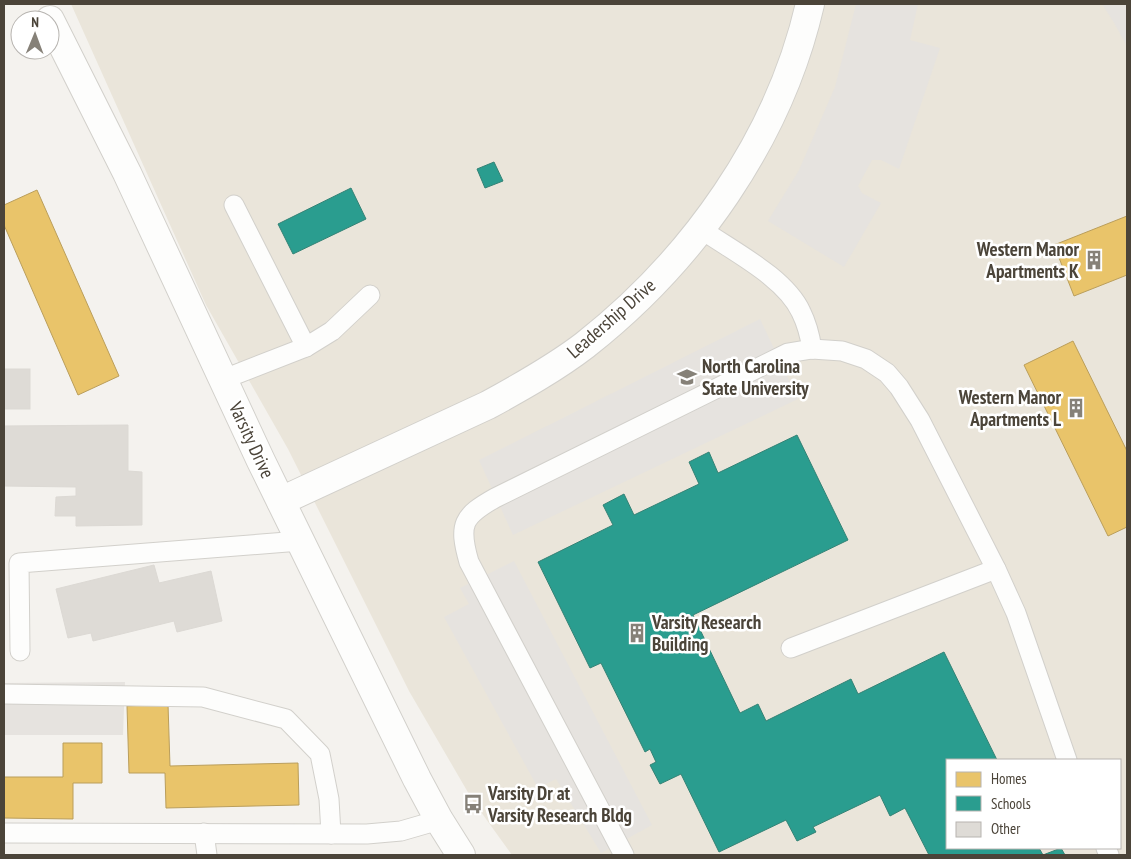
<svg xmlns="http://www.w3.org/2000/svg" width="1131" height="859" font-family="'PT Sans Narrow',sans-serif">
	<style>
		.education { fill: #eae5da; fill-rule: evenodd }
		.parking { fill: #e6e3df }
		.homes { fill: #e9c46a; stroke: #ba9e5b }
		.schools { fill: #2a9d8f; stroke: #348275 }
		.building { fill: #dedbd6; stroke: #dcd9d4 }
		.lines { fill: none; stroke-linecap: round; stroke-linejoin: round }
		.service-casing { stroke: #d2d0cb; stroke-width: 21 }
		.minor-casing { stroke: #d2d0cb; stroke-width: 30 }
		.tertiary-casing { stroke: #d2d0cb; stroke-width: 30 }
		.service { stroke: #fdfdfc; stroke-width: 19 }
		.minor { stroke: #fdfdfc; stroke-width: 28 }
		.tertiary { stroke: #fdfdfc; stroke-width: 28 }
		.labels { text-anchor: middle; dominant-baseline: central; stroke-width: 5; stroke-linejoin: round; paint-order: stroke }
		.poi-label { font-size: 19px; font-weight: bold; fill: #4b4439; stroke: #fff; text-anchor: start }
		.street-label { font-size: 19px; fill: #4b4439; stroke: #fff }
	</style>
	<rect width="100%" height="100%" fill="#f4f2ee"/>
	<path class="education" d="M71,4H1127V855H512L473,801L409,691L288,449L206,305ZM947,760H1120V848H947Z"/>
	<g class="parking">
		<path d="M856,4H918L910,40L940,48L899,169L881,160H872L858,186L862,193L881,203L844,267L768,221L799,170L835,87Z"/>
		<path d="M1102,4H1127V46L1113,21Z"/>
		<path d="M760,319L798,399L513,535L479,460Z"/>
		<path d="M514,561L652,825L601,853L556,779L538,788L444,617L469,604L460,588Z"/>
		<path d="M125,682L123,735H4V683Z"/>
	</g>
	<g class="homes">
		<path d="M37,190L119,376L78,395L4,225V205Z"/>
		<path d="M1127,216V275L1074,296L1054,245Z"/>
		<path d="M1073,341L1127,451V527L1108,536L1024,365Z"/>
		<path d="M168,704L170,766L298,763L299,805L166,808L165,773H129L127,706Z"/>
		<path d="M63,743H102V783H73V819L4,818V777H63Z"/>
	</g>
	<g class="schools">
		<path d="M494,162L503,181L485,188L477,169Z"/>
		<path d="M351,188L366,219L293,254L278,224Z"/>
		<path d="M797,435L848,540L693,615L740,713L758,704L766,721L851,679L858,694L944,652L997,760H947V848H1039L1043,855L1061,848L1065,855H929L905,808L890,816L880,795L813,827L816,832L797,841L786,820L719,852L681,774L660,784L650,765L656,762L650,749L645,752L601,663L590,668L538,562L613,525L603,505L624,494L634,515L699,484L689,462L709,452L718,473Z"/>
	</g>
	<g class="building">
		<rect x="4" y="369" width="26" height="40"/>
		<path d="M128,425V471L142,472V525L76,526V516H55L56,497L76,496V487L4,486V426Z"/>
		<path d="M154,565L159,583L211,571L222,621L177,632L174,621L93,641L91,633L68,638L56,589Z"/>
	</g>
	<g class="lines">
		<defs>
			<g id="service">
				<path d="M234,205L306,347"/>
				<path d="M701,229C732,251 785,277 801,312C807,324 810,336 812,349"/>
				<path d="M224,379L306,347L332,331L370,295"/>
				<path d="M791,648L996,569"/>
				<path d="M20,651L19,563L300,541"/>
				<path d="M4,694L203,697L286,719L320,754L329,799L331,834"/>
				<path d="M4,833L367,834L401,831L439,820"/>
				<path d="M204,833L207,855"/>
				<path d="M1106,848L1109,855"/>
				<path d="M624,855L469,562C458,524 463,516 495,498L788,353L812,349L842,351L866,359L887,373L899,387L920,420L996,569L1016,613L1067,760"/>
			</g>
			<path id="minor" d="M281,501L488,405C521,387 555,368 585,345C693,260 779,139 810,4"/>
			<path id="tertiary" d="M50,20L127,173L261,461L417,779L439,820L461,855"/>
		</defs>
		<use href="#service" class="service-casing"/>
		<use href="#minor" class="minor-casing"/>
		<use href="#tertiary" class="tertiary-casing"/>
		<use href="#service" class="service"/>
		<use href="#minor" class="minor"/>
		<use href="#tertiary" class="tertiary"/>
	</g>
	<defs>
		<symbol id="building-bare" viewBox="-9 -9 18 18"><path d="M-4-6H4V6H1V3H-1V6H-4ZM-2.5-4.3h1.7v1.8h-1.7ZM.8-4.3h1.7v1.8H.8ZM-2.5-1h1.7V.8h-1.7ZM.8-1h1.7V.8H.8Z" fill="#868178" stroke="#fff" stroke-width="2.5" paint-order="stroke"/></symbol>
		<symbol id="university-bare" viewBox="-9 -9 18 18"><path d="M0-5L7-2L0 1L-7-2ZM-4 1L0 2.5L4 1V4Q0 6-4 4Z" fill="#868178" stroke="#fff" stroke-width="2.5" paint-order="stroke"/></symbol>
		<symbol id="bus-bare" viewBox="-9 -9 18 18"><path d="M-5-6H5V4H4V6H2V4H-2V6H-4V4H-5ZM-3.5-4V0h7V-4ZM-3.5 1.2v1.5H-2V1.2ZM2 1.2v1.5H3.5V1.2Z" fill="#868178" stroke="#fff" stroke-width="2.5" paint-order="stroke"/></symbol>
	</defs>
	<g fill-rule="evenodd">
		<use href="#building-bare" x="1080" y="246" width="28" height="28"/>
		<use href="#university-bare" x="673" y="363" width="28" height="28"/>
		<use href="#building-bare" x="1062" y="394" width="28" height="28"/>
		<use href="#building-bare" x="623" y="619" width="28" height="28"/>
		<use href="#bus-bare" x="459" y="790" width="28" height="28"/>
	</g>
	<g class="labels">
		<g class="poi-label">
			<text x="1079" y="249" text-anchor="end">Western Manor<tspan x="1079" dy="22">Apartments K</tspan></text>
			<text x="702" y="366">North Carolina<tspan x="702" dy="22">State University</tspan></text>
			<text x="1061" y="397" text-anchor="end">Western Manor<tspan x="1061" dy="22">Apartments L</tspan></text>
			<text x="652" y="622">Varsity Research<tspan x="652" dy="22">Building</tspan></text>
			<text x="488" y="793">Varsity Dr at<tspan x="488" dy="22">Varsity Research Bldg</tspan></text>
		</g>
		<g class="street-label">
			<text transform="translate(611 318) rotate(-41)">Leadership Drive</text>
			<text transform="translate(252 440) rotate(65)">Varsity Drive</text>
		</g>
	</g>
	<rect width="1131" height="859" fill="none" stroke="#4b4439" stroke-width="10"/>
	<rect x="946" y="759" width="175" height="90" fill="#ffffff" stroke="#b7b4b0"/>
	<rect x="956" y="772" width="25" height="15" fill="#e9c46a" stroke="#b7b4b0"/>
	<text x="991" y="784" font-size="15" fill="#4b4439">Homes</text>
	<rect x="956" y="796" width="25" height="15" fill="#2a9d8f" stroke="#b7b4b0"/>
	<text x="991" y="809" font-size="15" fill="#4b4439">Schools</text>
	<rect x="956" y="822" width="25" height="15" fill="#dedbd6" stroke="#b7b4b0"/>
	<text x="991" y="834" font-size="15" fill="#4b4439">Other</text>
	<g transform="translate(35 35) rotate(1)"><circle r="24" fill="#ffffff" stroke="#b7b4b0"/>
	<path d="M0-4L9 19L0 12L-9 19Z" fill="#868178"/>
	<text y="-8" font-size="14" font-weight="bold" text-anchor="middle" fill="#4b4439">N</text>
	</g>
</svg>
